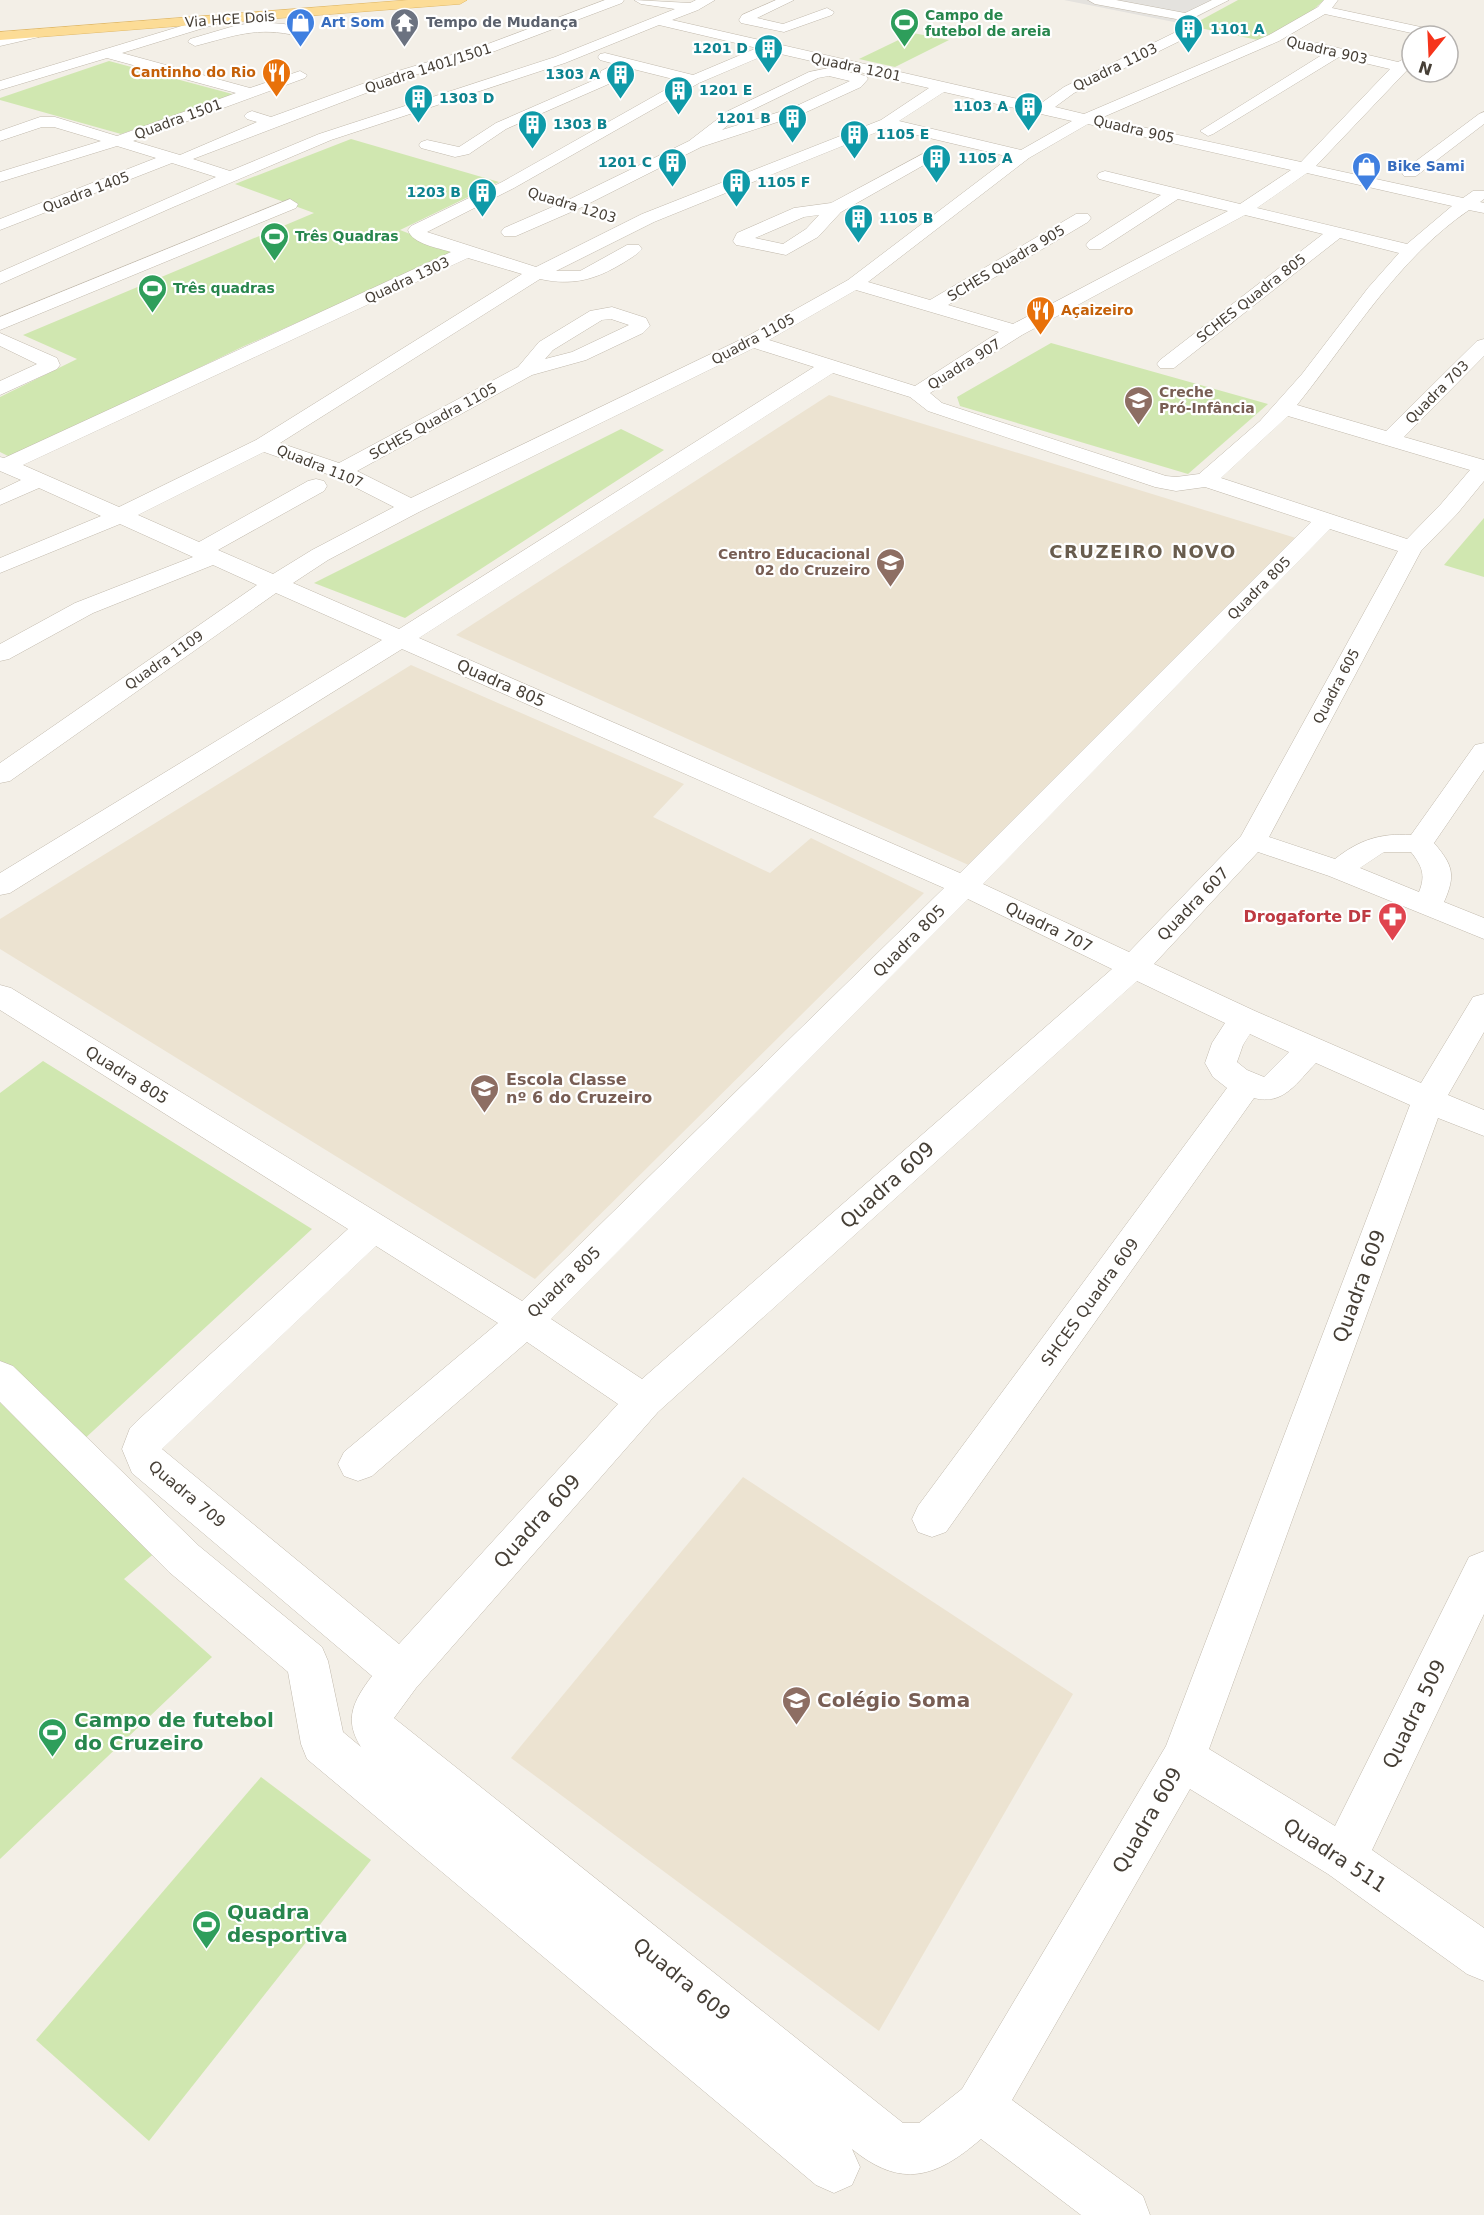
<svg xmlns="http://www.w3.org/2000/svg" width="1484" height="2215" font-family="'DejaVu Sans',sans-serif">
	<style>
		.education { fill: #ece3d1 }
		.green { fill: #d0e7b0 }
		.parking { fill: #e4e2de }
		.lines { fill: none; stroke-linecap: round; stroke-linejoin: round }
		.minor-casing { stroke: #c1b9ac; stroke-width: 1 }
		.major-casing { stroke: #e1b866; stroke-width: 1 }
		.minor { fill: #fff; fill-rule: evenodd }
		.major { fill: #fcdc96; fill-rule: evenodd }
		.labels { text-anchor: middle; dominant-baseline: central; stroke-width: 4.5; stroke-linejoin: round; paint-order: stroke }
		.far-leisure-label { font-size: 14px; font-weight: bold; fill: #27864d; stroke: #fff; text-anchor: start }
		.far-street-label { font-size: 14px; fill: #463f36; stroke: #fff }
		.far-shop-label { font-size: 14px; font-weight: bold; fill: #366cbe; stroke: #fff; text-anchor: start }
		.far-worship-label { font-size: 14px; font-weight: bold; fill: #5b616d; stroke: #fff; text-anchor: start }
		.far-culture-label { font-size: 14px; font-weight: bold; fill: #0d838f; stroke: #fff; text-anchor: start }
		.far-food-label { font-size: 14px; font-weight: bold; fill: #c56008; stroke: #fff; text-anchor: end }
		.far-education-label { font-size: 14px; font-weight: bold; fill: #785e54; stroke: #fff; text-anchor: start }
		.street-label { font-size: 16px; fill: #463f36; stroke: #fff }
		.health-label { font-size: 16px; font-weight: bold; fill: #be3a42; stroke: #fff; text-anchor: end }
		.education-label { font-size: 16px; font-weight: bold; fill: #785e54; stroke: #fff; text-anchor: start }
		.far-district-label { font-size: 18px; font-weight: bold; letter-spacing: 1.5px; fill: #685c4d; stroke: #fff }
		.near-street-label { font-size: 20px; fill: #463f36; stroke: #fff }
		.near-education-label { font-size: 20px; font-weight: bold; fill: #785e54; stroke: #fff; text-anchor: start }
		.near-leisure-label { font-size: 20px; font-weight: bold; fill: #27864d; stroke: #fff; text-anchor: start }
	</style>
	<rect width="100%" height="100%" fill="#f3efe7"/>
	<g class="education">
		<path d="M829,395L1299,539L973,867L456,635Z"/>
		<path d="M411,665L684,784L653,817L770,873L811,838L924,893L535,1279L0,949V919Z"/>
		<path d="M743,1477L1073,1694L879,2031L511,1758Z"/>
	</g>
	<g class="green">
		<path d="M1238,0H1324L1313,10L1263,41L1190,26Z"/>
		<path d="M913,33L949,40L895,67L859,59Z"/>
		<path d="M109,61L236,95L121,134L0,100V98Z"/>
		<path d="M351,139L499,182L400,230L456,252L242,347L12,458L0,452V397L77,359L23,335L314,213L235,184Z"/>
		<path d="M1051,343L1268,404L1188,474L960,406L957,397Z"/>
		<path d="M621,429L664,450L405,618L314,583Z"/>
		<path d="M1484,518V577L1444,565Z"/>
		<path d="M43,1061L312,1229L81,1442L170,1540L124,1579L212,1657L0,1859V1093Z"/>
		<path d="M261,1777L371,1860L149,2141L36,2040Z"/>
	</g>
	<path class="parking" d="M1064,0H1229L1184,24Z"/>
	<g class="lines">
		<defs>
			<g id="minor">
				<path d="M605,0H624L622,3L495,51L408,77L193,159L230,171L319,134L555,57L675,9L641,4L634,0L690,3L696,0H715L698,10L672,20L1040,104L1064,87L1186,27H1196L1198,30L1196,33L1074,93L1055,107L1084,114L1269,35L1318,7L1324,0H1338L1332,8L1444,32L1451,36L1448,39V36H1425L1325,14L1279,41L1101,118L1301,162L1390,69L1339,57L1213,134L1208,136L1200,131L1325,53L1312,50L1310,47L1312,44L1317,43L1398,62L1412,55V65L1316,166L1463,198L1473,191H1484V199L1480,202L1484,203V213L1469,210C1397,259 1351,338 1297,405L1386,431L1477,341L1484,339V356L1404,437L1484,460V481L1457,514L1421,551L1269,837L1335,859C1359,840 1380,833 1411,835L1475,745L1484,743V770L1434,843C1453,865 1456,875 1444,902L1484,918V939L1329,876L1258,852L1154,964L1255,1011L1421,1083L1473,997L1484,994V1032L1448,1095L1484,1110V1136L1438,1118L1209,1749L1335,1826L1469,1557L1484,1551V1614L1372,1850L1484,1928V1981L1467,1974L1328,1874L1190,1789L1012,2100L1143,2196L1150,2215H1081L981,2139C936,2178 901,2189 852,2149L860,2167L852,2185L834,2193L816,2185L307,1759L301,1744L288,1672L169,1572L0,1402V1361L13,1366L199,1546L322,1647L328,1661L343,1732L361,1747C343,1719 354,1700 372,1676L132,1473L122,1449L130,1428L137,1421L348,1229L0,1010V985L11,988L522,1301L944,888L402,649L10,893L0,895V873L382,640L276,593L10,781L0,783V763L257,585L213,565L93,613L9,659L0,661V644L75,603L193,557L120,524L0,573V558L101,516L39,488L0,505V490L21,480L0,471V457L4,458L451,252C439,248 412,244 408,230L411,226L502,182L681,81L629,68L613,76L611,83L506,129L469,154L455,157L421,148L419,145L421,142L427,140L459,147L496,123L599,78L601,71L615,64L600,60L598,57L600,54L605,53L693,75L757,48L659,25L565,63L331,140L171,208L0,284V272L216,177L172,163L0,230V219L156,158L117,146L0,182V172L101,141L54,127H42L0,141V131L40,117H55L117,136L236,93L107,58L0,90V81L218,15L223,16L225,19L223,22L122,53L250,88L300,71L307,75L305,78L133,141L180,155L257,122L247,119L244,116L247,113L252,111L271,117L398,71L485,45ZM772,52L929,88L881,120L642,214L536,267L427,232L514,188L699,83ZM944,92L1072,121L1021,150L899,121ZM1088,124L1291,170L1240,204L1105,171L1099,173L1097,176L1099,179L1161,195L1089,241L1086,245L1089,249H1101L1178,199L1228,211L1013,324L948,305L1088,222L1091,218L1088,214H1076L930,300L868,282L1029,158ZM887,128L1010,157L848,280L746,337L411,498L357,471L532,375L586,360L643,333L650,326L646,318L612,307L590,311L539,342L518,367L339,463L280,443L540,279C572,286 595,280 623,263C629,259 637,255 642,249L639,245H627L580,271H556L654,222ZM1307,173L1452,206L1407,244L1257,208ZM1245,215L1323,234L1160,360L1157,364L1160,368H1174L1340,238L1399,253L1368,288L1302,374L1260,421L1199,474L1176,477L1166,476L942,403L930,393L1022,335ZM468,258L522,274L256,440L119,507L23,465ZM856,290L999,332L915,386L769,340ZM611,319L629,325L572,352L545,359L553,350L602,320ZM754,348L814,367L399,629L293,583L328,560L419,512ZM833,373L910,397L928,411L1155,487L1176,491L1205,487L1311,522L960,873L419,638ZM1288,416L1470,470L1441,504L1407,539L1221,478ZM264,452L333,476L394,507L312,550L273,574L218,550L324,491L327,486L324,481L316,479L308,481L199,542L138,515ZM1330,529L1398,551L1241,836L1129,952L983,884ZM1384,852H1411C1422,866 1426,875 1419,892L1360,868ZM968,899L1112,969L642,1379L551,1319ZM1137,981L1225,1023L1212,1043L1205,1063L1213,1077L1227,1088L918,1506L912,1519L918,1532L932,1537L946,1532L1254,1098C1284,1106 1297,1082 1316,1063L1410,1105L1166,1746L962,2089L919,2123H903L394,1718L416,1688L658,1412ZM1250,1034L1289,1052L1264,1077L1247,1070L1237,1062L1243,1045ZM376,1246L498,1323L344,1452L338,1464L344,1476L358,1481L372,1476L527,1342L618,1404L399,1644L162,1449Z"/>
				<path d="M776,0H794L757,18L783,24L827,8L834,12L832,15L784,32L741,23L739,20L742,15Z"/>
				<path d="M1088,0H1116L1185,13L1212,0H1229L1187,21L1095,4Z"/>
				<path d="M258,22L284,24L303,29L305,32L298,36C257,26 234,36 195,46L188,42L190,39L234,26Z"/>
				<path d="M34,30L39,31L41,34L39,37L0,46V38Z"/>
				<path d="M829,68L866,76L868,79L861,87L802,114L701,147L578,209L516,236H504L501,232L504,228L566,201L689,141L728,111L809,72ZM829,76L850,81L792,108L722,130L738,117L818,78Z"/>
				<path d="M1484,112V124L1416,176H1404L1402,173L1404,170L1479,114Z"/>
				<path d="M932,149L940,154L938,157L841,212L818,237L786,255L742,246L736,245L733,241L737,233L794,208L831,203ZM819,215L806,229L783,244L755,238L804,217Z"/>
				<path d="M290,199L298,204L296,208L0,330V317Z"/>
				<path d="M0,333L57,358L60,365L57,369L0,395V381L37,364L0,346Z"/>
			</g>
			<path id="major" d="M409,0H467L460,4L0,40V32Z"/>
		</defs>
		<use href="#minor" class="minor-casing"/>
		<use href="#major" class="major-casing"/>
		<use href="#minor" class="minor"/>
		<use href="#major" class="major"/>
	</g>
	<defs>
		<symbol id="shop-pin" viewBox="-11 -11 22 30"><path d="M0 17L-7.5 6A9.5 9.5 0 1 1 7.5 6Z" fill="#3f7fe0" stroke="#fff"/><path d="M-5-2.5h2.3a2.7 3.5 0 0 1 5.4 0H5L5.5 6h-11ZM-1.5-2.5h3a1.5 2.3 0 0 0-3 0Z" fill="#fff"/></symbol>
		<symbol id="temple-pin" viewBox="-11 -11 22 30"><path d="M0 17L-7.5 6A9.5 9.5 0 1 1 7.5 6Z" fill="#6b7280" stroke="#fff"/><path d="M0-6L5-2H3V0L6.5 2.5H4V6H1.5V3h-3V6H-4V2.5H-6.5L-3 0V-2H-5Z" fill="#fff"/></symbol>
		<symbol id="stadium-pin" viewBox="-11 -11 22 30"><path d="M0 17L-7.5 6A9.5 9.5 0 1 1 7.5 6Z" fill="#2e9e5b" stroke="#fff"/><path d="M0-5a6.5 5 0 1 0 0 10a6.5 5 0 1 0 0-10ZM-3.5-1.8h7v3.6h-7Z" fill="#fff"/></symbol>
		<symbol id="building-pin" viewBox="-11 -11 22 30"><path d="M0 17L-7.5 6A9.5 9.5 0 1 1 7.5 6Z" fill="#0f9aa8" stroke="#fff"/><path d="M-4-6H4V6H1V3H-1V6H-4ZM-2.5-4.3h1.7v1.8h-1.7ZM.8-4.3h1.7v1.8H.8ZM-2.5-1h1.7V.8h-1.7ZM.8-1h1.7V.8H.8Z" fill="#fff"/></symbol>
		<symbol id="restaurant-pin" viewBox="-11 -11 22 30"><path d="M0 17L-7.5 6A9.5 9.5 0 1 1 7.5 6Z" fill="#e8710a" stroke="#fff"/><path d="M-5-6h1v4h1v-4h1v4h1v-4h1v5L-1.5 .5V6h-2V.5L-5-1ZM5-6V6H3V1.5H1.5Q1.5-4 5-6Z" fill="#fff"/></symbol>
		<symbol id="school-pin" viewBox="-11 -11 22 30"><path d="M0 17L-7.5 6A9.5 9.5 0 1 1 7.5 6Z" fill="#8d6e63" stroke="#fff"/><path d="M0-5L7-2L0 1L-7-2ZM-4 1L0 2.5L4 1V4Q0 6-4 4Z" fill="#fff"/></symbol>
		<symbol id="pharmacy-pin" viewBox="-11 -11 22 30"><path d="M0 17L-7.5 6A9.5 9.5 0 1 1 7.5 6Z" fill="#e0444e" stroke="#fff"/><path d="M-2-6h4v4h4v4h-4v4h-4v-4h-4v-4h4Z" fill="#fff"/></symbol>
		<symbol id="university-pin" viewBox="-11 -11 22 30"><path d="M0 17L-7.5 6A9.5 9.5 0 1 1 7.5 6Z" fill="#8d6e63" stroke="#fff"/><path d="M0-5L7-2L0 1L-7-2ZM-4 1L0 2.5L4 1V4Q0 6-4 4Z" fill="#fff"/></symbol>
	</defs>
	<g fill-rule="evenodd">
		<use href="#shop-pin" x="284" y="6" width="33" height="45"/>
		<use href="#temple-pin" x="388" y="6" width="33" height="45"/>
		<use href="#stadium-pin" x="888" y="6" width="33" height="45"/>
		<use href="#building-pin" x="1172" y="12" width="33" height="45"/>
		<use href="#building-pin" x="752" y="32" width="33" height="45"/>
		<use href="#restaurant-pin" x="260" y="56" width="33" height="45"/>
		<use href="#building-pin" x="604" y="58" width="33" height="45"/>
		<use href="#building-pin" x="662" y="74" width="33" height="45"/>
		<use href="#building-pin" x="402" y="82" width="33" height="45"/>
		<use href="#building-pin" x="1012" y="90" width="33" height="45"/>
		<use href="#building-pin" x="776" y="102" width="33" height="45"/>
		<use href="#building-pin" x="516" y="108" width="33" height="45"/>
		<use href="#building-pin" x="838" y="118" width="33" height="45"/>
		<use href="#building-pin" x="920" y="142" width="33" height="45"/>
		<use href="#building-pin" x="656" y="146" width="33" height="45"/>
		<use href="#shop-pin" x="1350" y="150" width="33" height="45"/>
		<use href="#building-pin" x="720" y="166" width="33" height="45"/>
		<use href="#building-pin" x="466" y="176" width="33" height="45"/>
		<use href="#building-pin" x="842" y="202" width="33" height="45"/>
		<use href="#stadium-pin" x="258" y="220" width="33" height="45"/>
		<use href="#stadium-pin" x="136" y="272" width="33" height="45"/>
		<use href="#restaurant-pin" x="1024" y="294" width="33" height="45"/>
		<use href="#school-pin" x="1122" y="384" width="33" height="45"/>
		<use href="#school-pin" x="874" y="546" width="33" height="45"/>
		<use href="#pharmacy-pin" x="1376" y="900" width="33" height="45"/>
		<use href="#school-pin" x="468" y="1072" width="33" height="45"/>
		<use href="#university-pin" x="780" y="1684" width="33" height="45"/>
		<use href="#stadium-pin" x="36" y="1716" width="33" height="45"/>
		<use href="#stadium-pin" x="190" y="1908" width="33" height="45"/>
	</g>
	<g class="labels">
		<g class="far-leisure-label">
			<text x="925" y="15">Campo de<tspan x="925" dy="16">futebol de areia</tspan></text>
			<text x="295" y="236">Três Quadras</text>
			<text x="173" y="288">Três quadras</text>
		</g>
		<g class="far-street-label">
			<text transform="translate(230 19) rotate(-4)">Via HCE Dois</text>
			<text transform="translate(1327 50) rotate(13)">Quadra 903</text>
			<text transform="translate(856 67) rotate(12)">Quadra 1201</text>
			<text transform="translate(1115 67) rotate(-26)">Quadra 1103</text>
			<text transform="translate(428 68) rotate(-18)">Quadra 1401/1501</text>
			<text transform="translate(178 119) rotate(-20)">Quadra 1501</text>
			<text transform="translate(1134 129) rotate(13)">Quadra 905</text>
			<text transform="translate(86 192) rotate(-21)">Quadra 1405</text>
			<text transform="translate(572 205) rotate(17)">Quadra 1203</text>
			<text transform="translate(1006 263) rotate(-31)">SCHES Quadra 905</text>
			<text transform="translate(407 280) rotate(-25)">Quadra 1303</text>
			<text transform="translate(1251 298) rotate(-38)">SCHES Quadra 805</text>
			<text transform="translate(753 339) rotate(-28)">Quadra 1105</text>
			<text transform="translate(964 364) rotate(-32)">Quadra 907</text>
			<text transform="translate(1437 392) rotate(-45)">Quadra 703</text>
			<text transform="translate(433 421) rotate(-29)">SCHES Quadra 1105</text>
			<text transform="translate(320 466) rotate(22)">Quadra 1107</text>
			<text transform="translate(1259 588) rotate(-45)">Quadra 805</text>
			<text transform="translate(164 660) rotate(-35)">Quadra 1109</text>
			<text transform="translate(1336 686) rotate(-62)">Quadra 605</text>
		</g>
		<g class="far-shop-label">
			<text x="321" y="22">Art Som</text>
			<text x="1387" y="166">Bike Sami</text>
		</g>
		<g class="far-worship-label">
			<text x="426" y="22">Tempo de Mudança</text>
		</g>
		<g class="far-culture-label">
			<text x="1210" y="29">1101 A</text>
			<text x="748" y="48" text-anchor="end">1201 D</text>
			<text x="600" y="74" text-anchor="end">1303 A</text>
			<text x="699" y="90">1201 E</text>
			<text x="439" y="98">1303 D</text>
			<text x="1008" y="106" text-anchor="end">1103 A</text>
			<text x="771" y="118" text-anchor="end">1201 B</text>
			<text x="553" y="124">1303 B</text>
			<text x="876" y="134">1105 E</text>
			<text x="958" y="158">1105 A</text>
			<text x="652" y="162" text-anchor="end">1201 C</text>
			<text x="757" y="182">1105 F</text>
			<text x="461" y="192" text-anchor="end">1203 B</text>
			<text x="879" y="218">1105 B</text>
		</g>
		<g class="far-food-label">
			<text x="256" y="72">Cantinho do Rio</text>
			<text x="1061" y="310" text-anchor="start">Açaizeiro</text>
		</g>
		<g class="far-education-label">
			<text x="1159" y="392">Creche<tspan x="1159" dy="16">Pró-Infância</tspan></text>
			<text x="870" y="554" text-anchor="end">Centro Educacional<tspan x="870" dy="16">02 do Cruzeiro</tspan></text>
		</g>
		<g class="street-label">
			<text transform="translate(501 683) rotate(24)">Quadra 805</text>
			<text transform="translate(1193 904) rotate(-46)">Quadra 607</text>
			<text transform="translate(1049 927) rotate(26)">Quadra 707</text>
			<text transform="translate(909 941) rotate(-45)">Quadra 805</text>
			<text transform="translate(127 1075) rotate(32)">Quadra 805</text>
			<text transform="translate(564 1282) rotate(-44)">Quadra 805</text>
			<text transform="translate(1090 1302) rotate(-54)">SHCES Quadra 609</text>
			<text transform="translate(187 1494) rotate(40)">Quadra 709</text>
		</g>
		<g class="health-label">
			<text x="1372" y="916">Drogaforte DF</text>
		</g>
		<g class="education-label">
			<text x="506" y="1079">Escola Classe<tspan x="506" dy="18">nº 6 do Cruzeiro</tspan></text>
		</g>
		<g class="far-district-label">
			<text x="1143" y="551">CRUZEIRO NOVO</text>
		</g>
		<g class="near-street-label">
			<text transform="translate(887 1185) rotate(-42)">Quadra 609</text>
			<text transform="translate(1359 1286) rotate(-70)">Quadra 609</text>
			<text transform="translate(537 1521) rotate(-48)">Quadra 609</text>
			<text transform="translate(1414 1714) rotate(-64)">Quadra 509</text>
			<text transform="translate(1147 1820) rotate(-60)">Quadra 609</text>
			<text transform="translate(1335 1855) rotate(33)">Quadra 511</text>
			<text transform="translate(682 1979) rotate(39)">Quadra 609</text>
		</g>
		<g class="near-education-label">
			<text x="817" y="1700">Colégio Soma</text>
		</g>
		<g class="near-leisure-label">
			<text x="74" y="1720">Campo de futebol<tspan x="74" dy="23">do Cruzeiro</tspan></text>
			<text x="227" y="1912">Quadra<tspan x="227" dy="23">desportiva</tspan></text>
		</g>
	</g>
	<g transform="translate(1430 54) rotate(198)"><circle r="28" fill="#ffffff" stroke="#b5b2af" stroke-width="1.5"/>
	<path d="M0-4.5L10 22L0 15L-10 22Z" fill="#f6341b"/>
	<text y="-9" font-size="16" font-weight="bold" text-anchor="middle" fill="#463f36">N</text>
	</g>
</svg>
